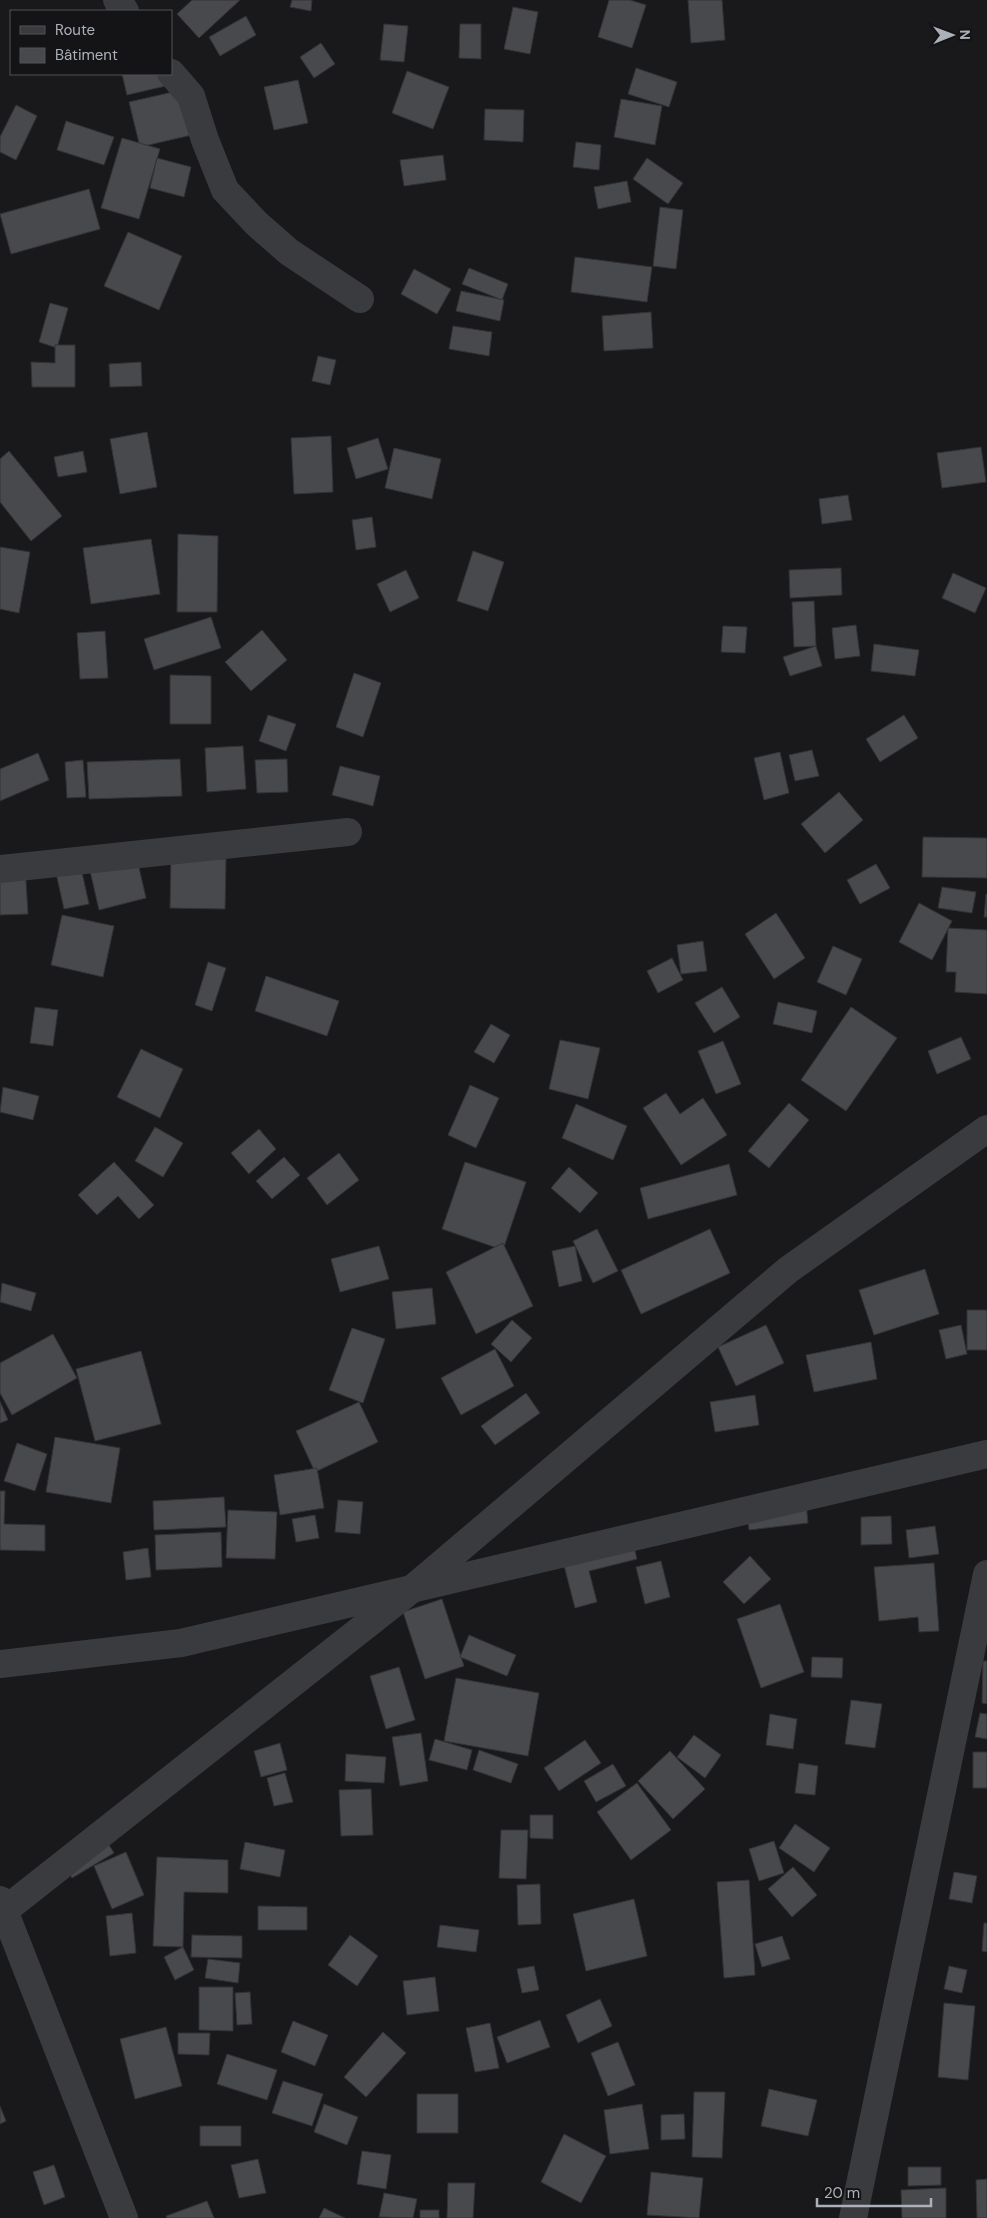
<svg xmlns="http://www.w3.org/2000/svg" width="987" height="2218" font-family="'DM Sans',sans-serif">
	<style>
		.building { fill: #48494d; stroke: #333336 }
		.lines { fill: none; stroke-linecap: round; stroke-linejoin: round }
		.street { stroke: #3a3b3f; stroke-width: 28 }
	</style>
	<rect width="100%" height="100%" fill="#19191b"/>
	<g class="building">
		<path d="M192,0H240L199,38L177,14Z"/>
		<path d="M292,0H312L311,11L290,7Z"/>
		<path d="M609,0H630L646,5L632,48L598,37Z"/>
		<path d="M688,0H722L725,40L691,43Z"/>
		<path d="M513,7L538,12L530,54L504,49Z"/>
		<path d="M246,16L256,35L220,56L209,37Z"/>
		<path d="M384,24L408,26L404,62L380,60Z"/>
		<path d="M460,24H481V59L459,58Z"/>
		<path d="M321,43L335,64L314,78L300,57Z"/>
		<path d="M636,68L677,82L669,107L628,94Z"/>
		<path d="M407,71L449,87L433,129L392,113Z"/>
		<path d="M122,74H167L170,85L127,95Z"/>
		<path d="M298,80L308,123L274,130L264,87Z"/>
		<path d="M186,89L196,134L140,147L129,102Z"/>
		<path d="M621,99L662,106L655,145L614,137Z"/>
		<path d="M16,105L37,116L16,160L0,152V137Z"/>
		<path d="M485,109L524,110L523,142L484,140Z"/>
		<path d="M66,121L114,137L104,165L57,150Z"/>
		<path d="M122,138L160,149L139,219L101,208Z"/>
		<path d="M576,142L601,145L599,170L573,167Z"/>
		<path d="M443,155L446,180L404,186L400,160Z"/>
		<path d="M157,158L191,167L184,197L150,188Z"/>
		<path d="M647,158L683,183L668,204L633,179Z"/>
		<path d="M627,181L631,202L598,209L594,187Z"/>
		<path d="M89,189L100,229L11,254L0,214Z"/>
		<path d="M660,207L683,210L676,269L653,266Z"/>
		<path d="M128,232L182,256L159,310L104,286Z"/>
		<path d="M575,257L652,267L647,302L571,292Z"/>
		<path d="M469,268L508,284L502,300L462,284Z"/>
		<path d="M414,269L451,289L437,314L401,294Z"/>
		<path d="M461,291L504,300L500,321L456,311Z"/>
		<path d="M50,303L68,308L57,348L39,342Z"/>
		<path d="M651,312L653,348L604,351L602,316Z"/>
		<path d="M453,326L492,332L489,356L449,349Z"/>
		<path d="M55,345H75V387H32L31,362L55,363Z"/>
		<path d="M318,356L336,360L330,385L312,381Z"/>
		<path d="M141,362L142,386L110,387L109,364Z"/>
		<path d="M147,432L157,487L120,494L110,439Z"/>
		<path d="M331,436L333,492L294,494L291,438Z"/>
		<path d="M378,438L388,469L356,479L347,448Z"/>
		<path d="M981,447L986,482L942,488L937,453Z"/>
		<path d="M394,448L441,459L432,499L385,488Z"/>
		<path d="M9,451L62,516L31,541L0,502V459Z"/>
		<path d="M83,451L87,472L58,477L54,457Z"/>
		<path d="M848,495L852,520L822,524L819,499Z"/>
		<path d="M372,517L376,547L356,550L352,520Z"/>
		<path d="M178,534L218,536L217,612H177Z"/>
		<path d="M151,539L160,594L91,604L83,548Z"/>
		<path d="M0,547L30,552L19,613L0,609Z"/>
		<path d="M473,551L504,562L488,611L457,601Z"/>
		<path d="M841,568L842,595L790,598L789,570Z"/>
		<path d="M406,570L419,598L390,612L377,584Z"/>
		<path d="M953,573L986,588L975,613L942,598Z"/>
		<path d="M814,601L816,646L794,647L792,602Z"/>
		<path d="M211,617L221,648L154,670L144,639Z"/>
		<path d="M856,625L860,656L835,659L832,628Z"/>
		<path d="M723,626L747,627L745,653L721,652Z"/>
		<path d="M262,630L287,660L251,691L225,662Z"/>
		<path d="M105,631L108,678L80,679L77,633Z"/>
		<path d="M874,644L919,650L915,676L871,671Z"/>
		<path d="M816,646L822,666L790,676L783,657Z"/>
		<path d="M354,673L381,683L363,737L336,727Z"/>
		<path d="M170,675L211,676V724H170Z"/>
		<path d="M268,715L296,724L286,751L259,741Z"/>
		<path d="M904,715L918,738L880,762L866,739Z"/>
		<path d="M243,746L246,789L207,792L205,748Z"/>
		<path d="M812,750L819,776L795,781L789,755Z"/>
		<path d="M780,752L789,793L764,800L754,758Z"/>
		<path d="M38,753L49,780L0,801V769Z"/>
		<path d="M180,759L182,796L89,799L87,762Z"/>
		<path d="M287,759L288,792L257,793L255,760Z"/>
		<path d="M83,760L86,797L67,798L65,762Z"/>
		<path d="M340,766L380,776L373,806L332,795Z"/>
		<path d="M839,792L863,820L825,853L801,824Z"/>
		<path d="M923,837L987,838V878L922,877Z"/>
		<path d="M135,850L146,898L99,910L88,862Z"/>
		<path d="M171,858L226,859L225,909L170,908Z"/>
		<path d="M79,859L89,904L64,909L54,864Z"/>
		<path d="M876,864L890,888L860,904L847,880Z"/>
		<path d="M25,866L28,914L0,915V868Z"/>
		<path d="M942,887L976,892L972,913L938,908Z"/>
		<path d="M986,894H987V917H984Z"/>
		<path d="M919,903L952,921L932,960L899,942Z"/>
		<path d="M776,913L805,958L774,979L745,934Z"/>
		<path d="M62,915L114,926L103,977L51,965Z"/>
		<path d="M948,928L987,930V994L955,992L956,972H946Z"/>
		<path d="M703,941L707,971L681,974L677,945Z"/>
		<path d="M833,946L862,959L846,995L817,982Z"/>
		<path d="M672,958L683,980L658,993L647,971Z"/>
		<path d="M208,962L226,968L212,1011L195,1005Z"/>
		<path d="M266,976L339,1001L327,1036L255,1011Z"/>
		<path d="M722,987L740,1017L714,1033L695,1003Z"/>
		<path d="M778,1002L817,1011L812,1033L773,1024Z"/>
		<path d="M35,1007L58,1010L53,1046L30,1043Z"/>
		<path d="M851,1007L897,1038L846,1111L801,1080Z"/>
		<path d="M491,1024L510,1035L494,1063L474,1052Z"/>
		<path d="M961,1037L971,1059L937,1074L928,1051Z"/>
		<path d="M560,1040L600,1048L588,1099L549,1089Z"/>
		<path d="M723,1041L741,1084L716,1094L698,1051Z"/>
		<path d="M141,1049L183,1069L160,1118L117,1097Z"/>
		<path d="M470,1085L499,1098L476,1148L448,1135Z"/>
		<path d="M3,1087L39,1096L33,1120L0,1112Z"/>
		<path d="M666,1093L680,1114L703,1098L727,1135L681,1165L643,1108Z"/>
		<path d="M789,1103L809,1120L769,1168L748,1151Z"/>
		<path d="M576,1104L627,1126L613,1160L562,1138Z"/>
		<path d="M155,1127L183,1143L163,1177L135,1161Z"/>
		<path d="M259,1129L276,1149L249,1174L231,1153Z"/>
		<path d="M339,1153L359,1180L327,1205L307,1178Z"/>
		<path d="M284,1157L300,1175L272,1199L256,1181Z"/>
		<path d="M114,1162L154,1205L139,1219L118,1196L97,1215L78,1195Z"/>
		<path d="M465,1162L526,1182L503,1250L442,1229Z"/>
		<path d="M729,1164L737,1195L648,1219L640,1188Z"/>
		<path d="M569,1167L598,1193L580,1213L551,1188Z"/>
		<path d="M597,1229L618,1271L593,1283L573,1241Z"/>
		<path d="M710,1229L730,1273L641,1314L621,1270Z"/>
		<path d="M503,1243L533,1306L476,1334L446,1272Z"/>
		<path d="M379,1246L389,1279L340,1292L331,1259Z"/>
		<path d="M575,1246L582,1281L559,1287L552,1251Z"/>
		<path d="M925,1269L939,1314L874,1335L859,1290Z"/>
		<path d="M2,1283L36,1293L31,1311L0,1302Z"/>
		<path d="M432,1288L436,1324L396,1329L392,1292Z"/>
		<rect x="967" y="1310" width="20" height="40"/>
		<path d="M512,1320L532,1338L511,1362L491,1344Z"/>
		<path d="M766,1325L784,1363L736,1386L718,1347Z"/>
		<path d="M961,1325L967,1354L946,1359L939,1330Z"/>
		<path d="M352,1328L385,1339L363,1403L329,1390Z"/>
		<path d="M53,1334L77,1378L12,1415L0,1393V1363Z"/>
		<path d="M871,1342L877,1379L814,1392L806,1355Z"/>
		<path d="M495,1349L514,1386L461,1415L441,1378Z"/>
		<path d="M141,1351L161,1424L95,1441L76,1369Z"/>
		<path d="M526,1393L540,1413L495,1445L481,1426Z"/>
		<path d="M755,1395L759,1425L715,1432L710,1402Z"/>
		<path d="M0,1401L8,1420L0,1423Z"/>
		<path d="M359,1402L378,1442L315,1472L296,1431Z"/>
		<path d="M55,1437L120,1448L111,1503L46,1492Z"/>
		<path d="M17,1443L47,1454L35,1491L4,1481Z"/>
		<path d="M317,1468L324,1508L280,1515L274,1475Z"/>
		<path d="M0,1491H5L4,1524L45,1525V1551L0,1550Z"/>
		<path d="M805,1492L808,1523L749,1530L746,1498Z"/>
		<path d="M224,1497L226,1527L154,1530L153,1501Z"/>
		<path d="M338,1500L363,1502L360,1534L335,1532Z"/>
		<path d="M228,1510L277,1512L275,1559L226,1558Z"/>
		<path d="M315,1515L319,1538L296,1542L292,1519Z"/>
		<path d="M891,1516L892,1544L861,1545V1517Z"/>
		<path d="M935,1526L939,1554L909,1558L906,1530Z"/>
		<path d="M629,1527L637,1559L589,1571L597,1602L575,1608L559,1546Z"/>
		<path d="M221,1532L222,1567L156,1570L155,1535Z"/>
		<path d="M148,1548L151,1577L126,1580L123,1552Z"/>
		<path d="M750,1556L771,1579L744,1604L723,1582Z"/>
		<path d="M661,1561L670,1597L645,1604L636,1567Z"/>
		<path d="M934,1563L939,1631L919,1632L918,1617L879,1621L874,1567Z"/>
		<path d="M442,1599L464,1666L425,1679L403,1612Z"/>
		<path d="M780,1604L804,1672L761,1688L737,1619Z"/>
		<path d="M469,1635L516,1655L507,1676L460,1657Z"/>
		<path d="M812,1657L843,1658L842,1678L811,1677Z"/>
		<path d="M983,1661H987V1704L982,1703Z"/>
		<path d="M399,1667L415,1720L386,1729L370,1676Z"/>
		<path d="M456,1678L539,1693L528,1756L444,1741Z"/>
		<path d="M851,1700L882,1704L875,1748L845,1744Z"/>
		<path d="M980,1713L987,1714V1739L975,1737Z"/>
		<path d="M770,1714L797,1719L793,1749L766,1745Z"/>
		<path d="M421,1733L428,1781L400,1786L392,1737Z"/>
		<path d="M694,1735L721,1755L705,1778L677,1757Z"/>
		<path d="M435,1739L472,1750L467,1770L429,1760Z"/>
		<path d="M585,1740L601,1763L559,1791L544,1768Z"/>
		<path d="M280,1743L287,1770L261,1777L254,1751Z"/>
		<path d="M479,1750L518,1764L511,1783L473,1770Z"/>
		<path d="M670,1751L705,1789L673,1819L638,1781Z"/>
		<rect x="973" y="1752" width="14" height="36"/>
		<path d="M346,1754L386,1757L384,1783L345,1781Z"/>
		<path d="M799,1763L818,1766L815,1795L795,1793Z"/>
		<path d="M613,1764L626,1786L596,1802L584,1781Z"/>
		<path d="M285,1773L293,1802L274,1806L267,1778Z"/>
		<path d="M637,1783L671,1830L631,1860L597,1812Z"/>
		<path d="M371,1789L373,1835L341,1836L339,1790Z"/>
		<path d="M530,1815H553V1839L530,1838Z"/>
		<path d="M795,1824L830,1848L814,1872L779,1848Z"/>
		<path d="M98,1827L114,1853L72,1878L57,1852Z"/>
		<path d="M501,1830H528L526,1879L499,1878Z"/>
		<path d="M774,1841L784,1873L759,1881L749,1849Z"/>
		<path d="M245,1842L285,1850L280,1877L240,1869Z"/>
		<path d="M126,1852L144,1895L112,1909L94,1866Z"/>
		<path d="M157,1857L228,1860V1893L184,1892L183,1947L153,1946Z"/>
		<path d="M793,1867L817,1895L792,1917L768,1889Z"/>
		<path d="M954,1872L977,1876L972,1903L949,1899Z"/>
		<path d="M749,1880L755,1975L724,1978L717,1882Z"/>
		<path d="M540,1884L541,1924L518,1925L517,1885Z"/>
		<path d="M634,1899L647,1956L586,1971L573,1914Z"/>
		<path d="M258,1906L307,1907V1930H258Z"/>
		<path d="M132,1913L136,1953L110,1956L106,1916Z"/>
		<path d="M984,1923H987V1952L982,1951Z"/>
		<path d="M440,1925L479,1930L476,1952L437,1947Z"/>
		<path d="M192,1935L242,1936V1958L191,1957Z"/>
		<path d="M350,1935L378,1956L357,1986L328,1965Z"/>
		<path d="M782,1936L790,1959L762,1967L755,1944Z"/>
		<path d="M183,1947L194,1970L175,1980L164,1957Z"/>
		<path d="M208,1959L240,1963L238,1983L205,1978Z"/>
		<path d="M534,1966L539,1990L522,1993L517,1969Z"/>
		<path d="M949,1966L967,1970L962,1993L944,1989Z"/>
		<path d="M435,1977L439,2011L407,2015L403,1981Z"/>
		<path d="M199,1987H233V2031L199,2030Z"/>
		<path d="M250,1992L252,2024L237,2025L235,1993Z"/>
		<path d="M600,1999L612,2026L578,2043L566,2015Z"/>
		<path d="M944,2003L975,2006L968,2080L938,2077Z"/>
		<path d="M540,2020L550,2047L507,2063L497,2037Z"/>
		<path d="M293,2021L328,2035L315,2066L281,2052Z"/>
		<path d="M490,2023L499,2068L475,2072L466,2028Z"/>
		<path d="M166,2027L182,2086L135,2099L120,2039Z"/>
		<path d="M383,2032L406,2053L366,2097L344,2077Z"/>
		<path d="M178,2033H210L209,2055L178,2054Z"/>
		<path d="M618,2042L635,2085L608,2096L591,2053Z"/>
		<path d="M227,2054L277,2070L267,2100L217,2084Z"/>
		<path d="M283,2081L323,2094L312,2126L272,2113Z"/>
		<path d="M769,2089L817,2100L808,2136L761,2126Z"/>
		<path d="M694,2092H725L722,2158L692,2157Z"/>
		<rect x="417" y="2094" width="41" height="39"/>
		<path d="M324,2104L358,2117L347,2145L314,2132Z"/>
		<path d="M642,2104L649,2149L610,2154L604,2110Z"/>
		<path d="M0,2106L6,2121L0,2124Z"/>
		<path d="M684,2114L685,2139L661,2140V2115Z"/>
		<rect x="200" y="2126" width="41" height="20"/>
		<path d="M564,2134L606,2156L581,2203L541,2182Z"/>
		<path d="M362,2151L391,2155L386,2189L357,2184Z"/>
		<path d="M258,2159L266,2193L239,2198L231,2165Z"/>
		<path d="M54,2165L65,2197L44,2205L33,2172Z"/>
		<path d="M908,2167H941V2185L908,2186Z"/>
		<path d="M651,2172L703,2178L699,2218L647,2215Z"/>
		<path d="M987,2179V2218H977L976,2180Z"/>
		<path d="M448,2183H475L473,2218H447Z"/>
		<path d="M946,2188V2218H902L901,2190Z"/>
		<path d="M384,2193L417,2199L413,2218L379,2217Z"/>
		<path d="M207,2201L214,2218H167L166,2216Z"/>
		<path d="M324,2208L345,2218H319Z"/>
		<rect x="420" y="2210" width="19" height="8"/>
	</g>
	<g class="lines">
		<g class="street">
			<path d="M117,0L125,11"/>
			<path d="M171,73L191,96L205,140L225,190L256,223L289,252L360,299"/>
			<path d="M0,869L348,832"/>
			<path d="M0,1664L181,1643L987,1454"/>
			<path d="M0,1900L124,2218"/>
			<path d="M0,1914L412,1589L788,1270L987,1129"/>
			<path d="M853,2218L987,1574"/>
		</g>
	</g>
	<rect x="10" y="10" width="162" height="65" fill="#141416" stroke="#515357"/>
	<rect x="20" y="26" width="25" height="8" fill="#3a3b3f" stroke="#515357"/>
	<text x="55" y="35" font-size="15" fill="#acb1b9">Route</text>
	<rect x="20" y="48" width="25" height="15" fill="#48494d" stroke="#515357"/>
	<text x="55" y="60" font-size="15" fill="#acb1b9">Bâtiment</text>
	<g transform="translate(952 35) rotate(89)" stroke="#141416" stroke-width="4" paint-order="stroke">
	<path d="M0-4L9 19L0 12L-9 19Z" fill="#acb1b9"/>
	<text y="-8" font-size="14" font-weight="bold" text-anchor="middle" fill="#acb1b9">N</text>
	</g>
	<path d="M817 2198v8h114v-8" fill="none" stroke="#acb1b9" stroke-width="2.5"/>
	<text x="824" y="2198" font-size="15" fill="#acb1b9" stroke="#141416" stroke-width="4" paint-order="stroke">20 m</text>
</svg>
